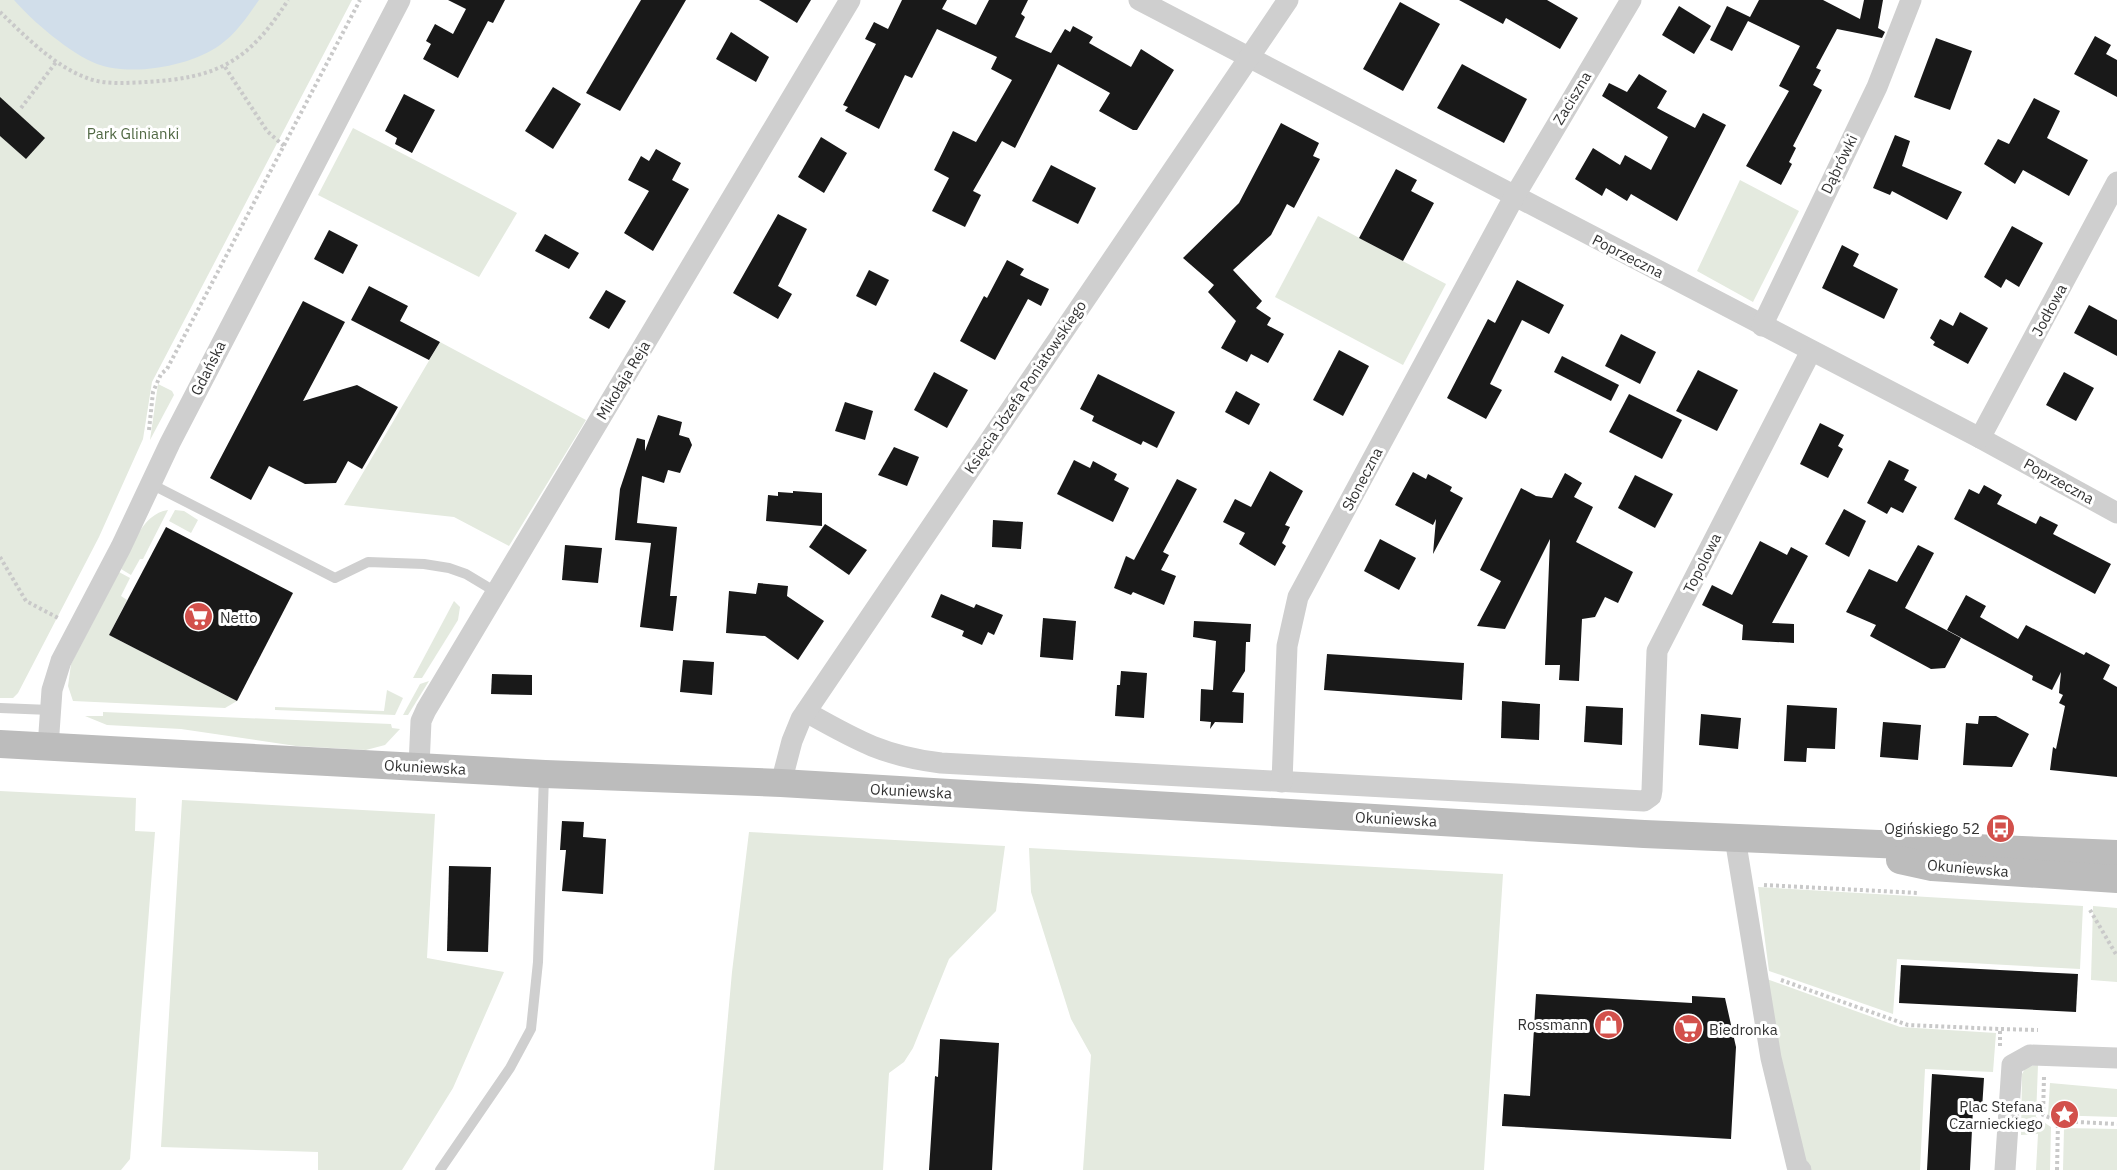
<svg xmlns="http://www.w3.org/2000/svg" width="2117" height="1170" font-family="'IBM Plex Sans',sans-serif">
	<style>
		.green { fill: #e4eadf }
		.water { fill: #d1deea }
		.building { fill: #191919 }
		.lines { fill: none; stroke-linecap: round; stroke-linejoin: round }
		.path { stroke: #c9c9c9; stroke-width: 4; stroke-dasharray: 3 3; stroke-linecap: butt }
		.service { stroke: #cfcfcf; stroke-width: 10 }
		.minor { stroke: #cfcfcf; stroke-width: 21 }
		.secondary { stroke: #bcbcbc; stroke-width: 28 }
		.labels { text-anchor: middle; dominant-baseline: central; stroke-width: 6; stroke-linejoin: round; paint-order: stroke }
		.street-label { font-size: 15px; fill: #323232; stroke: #fff }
		.park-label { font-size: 15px; fill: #516944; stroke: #fff }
		.poi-label { font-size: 15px; fill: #323232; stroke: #fff; text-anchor: end }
	</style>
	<rect width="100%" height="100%" fill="#fff"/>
	<g class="green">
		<path d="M0,0H352L152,382L143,439L99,537L18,693L13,698H0Z"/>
		<path d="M353,128L517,213L479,277L318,195Z"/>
		<path d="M1740,180L1799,211L1753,302L1697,271Z"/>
		<path d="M1318,216L1446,284L1403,365L1275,297Z"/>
		<path d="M440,342L586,420L509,546L454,517L344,505Z"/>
		<path d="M158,384L172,391L174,395L150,440Z"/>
		<path d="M168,510L143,559H140L131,575L121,569C132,548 141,514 168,510Z"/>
		<path d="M175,510L184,511L198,520L191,533L169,521Z"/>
		<path d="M119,572L130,578L121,596L127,600L109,635L237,701L225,708L73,701L68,686L71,664Z"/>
		<path d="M454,601L460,607L458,620L422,678H413Z"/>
		<path d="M429,681L408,715H403L420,684Z"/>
		<path d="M387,690L403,698L395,715L275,710V707L384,711Z"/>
		<path d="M103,712L391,724L392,728L400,729L385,745L366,750L296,746L181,729L107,725L85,716H103Z"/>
		<path d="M0,791L136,798L135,831L155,832L130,1159L121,1170H0Z"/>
		<path d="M182,800L435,814L427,958L504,972L453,1088L402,1170H318V1152L161,1147Z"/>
		<path d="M749,832L1005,846L996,911L949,959L913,1048L904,1062L889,1073L883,1170H714L732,972Z"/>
		<path d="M1029,848L1503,874L1484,1170H1083L1091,1055L1071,1019L1031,892Z"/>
		<path d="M1758,887L2083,906L2080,969L1897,959L1893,1014L1769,971Z"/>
		<path d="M2093,906L2117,908V982L2091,980Z"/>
		<path d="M1761,977L1900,1027L1996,1033L1993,1072L1925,1069L1920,1170H1807Z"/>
		<path d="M2038,1065L2036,1117L2051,1127L2050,1170H2036L2038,1134L2021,1135L2022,1074L2026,1067Z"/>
		<path d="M2050,1083L2117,1089V1117L2048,1115Z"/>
		<path d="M2064,1128L2117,1129V1170H2063Z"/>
	</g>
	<path class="water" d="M14,0H259C248,16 236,34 220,45C191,66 132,77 97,64C71,54 32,21 14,0Z"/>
	<g class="building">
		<path d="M448,0H505L493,23L488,21L458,78L423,59L431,44L426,41L435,24L453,34L466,9Z"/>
		<path d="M641,0H686L620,111L586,93Z"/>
		<path d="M759,0H811L797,23Z"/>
		<path d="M902,0H947L942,9L976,25L989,0H1028L1021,14L1025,17L1015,37L1051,53L1065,29L1070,32L1073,26L1093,37L1089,43L1131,67L1141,49L1174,70L1137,130H1133L1099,111L1110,93L1058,64L1015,148L1002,141L973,191L981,195L965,227L932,211L949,178L934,170L953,131L976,142L1012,80L991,69L997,57L937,29L912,78L905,75L879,129L845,111L848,107L843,105L876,44L865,39L874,22L888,29Z"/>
		<path d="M1459,0H1547L1578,18L1560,49L1506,18L1503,24Z"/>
		<path d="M1759,0H1823L1860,19L1864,0H1883L1878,28L1885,32L1882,38L1837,29L1816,68L1821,70L1813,85L1822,90L1793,146L1796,148L1789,162L1792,164L1781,185L1746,166L1789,91L1779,86L1800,46L1748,21L1732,51L1710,40L1727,6L1750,17Z"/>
		<path d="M1400,2L1440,24L1403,91L1363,69Z"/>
		<path d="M1679,6L1711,26L1694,54L1662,35Z"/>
		<path d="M731,32L769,57L756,82L716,59Z"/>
		<path d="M2095,36L2111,45L2106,54L2117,60V97L2074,74Z"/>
		<path d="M1936,38L1972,51L1950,110L1914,97Z"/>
		<path d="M1462,64L1527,99L1504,143L1437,108Z"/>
		<path d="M1639,74L1667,91L1657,108L1695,128L1703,113L1726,125L1677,221L1631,194L1627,201L1606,188L1602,196L1575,179L1593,148L1620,165L1625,155L1651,170L1668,137L1602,96L1609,83L1627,92Z"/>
		<path d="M553,87L581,104L553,149L525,131Z"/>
		<path d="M404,94L435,110L412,153L395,144L397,138L385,131Z"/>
		<path d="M0,97L45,138L26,159L0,136Z"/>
		<path d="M2034,98L2060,111L2047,138L2088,160L2069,196L2023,170L2015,184L1984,164L1998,139L2009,144Z"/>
		<path d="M1281,123L1319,143L1313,156L1320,159L1294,208L1287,204L1271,235L1233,270L1262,301L1256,308L1271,318L1267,325L1284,334L1268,363L1251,354L1247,362L1221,348L1236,321L1208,292L1214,285L1183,258L1239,203Z"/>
		<path d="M1895,135L1910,141L1902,166L1962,192L1947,220L1892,191L1890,195L1873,188Z"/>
		<path d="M821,137L847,153L824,193L798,177Z"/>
		<path d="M656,149L681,163L672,180L689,189L653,251L624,233L649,191L628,180L641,156L649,161Z"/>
		<path d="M1051,165L1096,188L1078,224L1032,201Z"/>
		<path d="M1396,169L1417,180L1411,191L1434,203L1403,261L1359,238Z"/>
		<path d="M778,214L807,229L778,286L792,294L778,319L733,293Z"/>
		<path d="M2012,226L2043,243L2019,287L2006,279L2001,288L1984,277Z"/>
		<path d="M329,230L358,245L343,274L314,259Z"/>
		<path d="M545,234L579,253L569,269L535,251Z"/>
		<path d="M1842,245L1859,254L1853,266L1898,289L1884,319L1822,288Z"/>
		<path d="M1007,260L1024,269L1020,275L1049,289L1041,306L1028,299L995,360L960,341L984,296L987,298Z"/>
		<path d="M869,270L889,280L876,306L856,296Z"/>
		<path d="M1517,280L1564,305L1549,334L1522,320L1490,384L1502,390L1486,419L1447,398L1488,319L1495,323Z"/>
		<path d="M369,286L408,306L400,321L440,342L429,360L351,320Z"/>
		<path d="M606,290L626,301L609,329L589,318Z"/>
		<path d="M303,301L345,322L303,401L357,385L398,407L362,469L348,461L336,483L305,484L269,466L251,500L210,478Z"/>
		<path d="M2089,305L2117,320V356L2074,333Z"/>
		<path d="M1960,312L1988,328L1968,364L1933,345L1935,342L1930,338L1940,319L1953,326Z"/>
		<path d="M1621,334L1656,352L1640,384L1605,366Z"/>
		<path d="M1339,350L1369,366L1343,416L1313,400Z"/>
		<path d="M1562,356L1619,385L1611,401L1554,372Z"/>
		<path d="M1698,370L1738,390L1717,431L1676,411Z"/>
		<path d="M934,372L968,390L947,428L914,410Z"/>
		<path d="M2064,372L2094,388L2076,421L2046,405Z"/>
		<path d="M1098,374L1175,412L1157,448L1143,441L1141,445L1092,421L1094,416L1080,409Z"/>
		<path d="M1236,391L1260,404L1249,425L1225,412Z"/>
		<path d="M1629,394L1682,420L1662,459L1609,432Z"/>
		<path d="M845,402L873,411L865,440L835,431Z"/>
		<path d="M658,415L682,422L679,435L689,438L692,445L680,473L668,470L664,483L642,476L637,523L677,527L670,596H677L673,631L640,627L651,543L615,540L620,489L637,438L645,440V451Z"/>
		<path d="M1820,423L1844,435L1838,446L1843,449L1828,478L1800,464Z"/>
		<path d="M894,447L919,457L907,486L878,475Z"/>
		<path d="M1074,460L1090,468L1093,461L1117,474L1114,480L1129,488L1113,522L1057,494Z"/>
		<path d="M1889,460L1909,470L1904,480L1917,487L1903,513L1891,507L1887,514L1867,503Z"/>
		<path d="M1270,471L1303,491L1285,525L1290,527L1282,543L1286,546L1275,566L1239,544L1245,533L1223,522L1235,499L1251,507Z"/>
		<path d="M1413,472L1426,479L1428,474L1452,487L1450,491L1463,498L1433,554L1436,519L1433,525L1395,505Z"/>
		<path d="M1565,473L1582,483L1574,497L1593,507L1576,542L1633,572L1618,603L1605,597L1595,617L1582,619L1579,681L1559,680L1560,665H1545L1550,539L1505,629L1477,626L1501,581L1480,570L1521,488L1536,496L1552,498Z"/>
		<path d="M1635,475L1673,494L1655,528L1618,508Z"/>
		<path d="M1177,479L1197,489L1163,552L1169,555L1161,570L1176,576L1164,605L1133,592L1131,595L1114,588L1126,556L1134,560Z"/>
		<path d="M1984,485L2002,495L1997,504L2036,524L2040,516L2058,525L2053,534L2111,564L2095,594L1954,519L1969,489L1979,494Z"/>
		<path d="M793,491L822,493V526L766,521L768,495L778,496V492L793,493Z"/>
		<path d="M1844,509L1866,521L1849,557L1825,544Z"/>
		<path d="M993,520L1023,522L1021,549L992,547Z"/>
		<path d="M825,524L867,550L849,575L809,547Z"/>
		<path d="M166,527L293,593L237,701L109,635Z"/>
		<path d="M1380,539L1416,558L1399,590L1364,571Z"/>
		<path d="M1760,541L1787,555L1791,547L1808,556L1772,623L1794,624V643L1742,640L1743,625L1702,605L1712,585L1732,595Z"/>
		<path d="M565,545L602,548L598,583L562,580Z"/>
		<path d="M1918,545L1934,553L1905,608L1961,638L1945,668L1931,669L1870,636L1876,625L1846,612L1869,569L1897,582Z"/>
		<path d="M758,583L788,586L787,596L824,621L798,660L765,636L726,633L729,591L756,594Z"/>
		<path d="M941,594L974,608L976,604L1003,615L994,635L988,632L982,645L962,636L964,631L931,617Z"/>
		<path d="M1966,595L1986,606L1980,617L2018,639L2026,625L2084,655L2086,652L2110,665L2103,679L2117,687V777L2050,770L2053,747L2056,749L2065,706L2059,703L2063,695L2059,693L2061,672L2052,690L2032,680L2033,676L1947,630Z"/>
		<path d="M1043,618L1076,621L1073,660L1040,657Z"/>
		<path d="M1194,621L1251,624L1250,642H1246L1245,671L1232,692L1244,693L1243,723L1215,722L1210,729L1211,722L1200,721L1201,689L1213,690L1216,641L1193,637Z"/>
		<path d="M1327,654L1464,663L1462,700L1324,690Z"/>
		<path d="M683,660L714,662L712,695L680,692Z"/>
		<path d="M1121,671L1147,673L1144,718L1115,716L1117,685H1120Z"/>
		<path d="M492,674L532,675V695L491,694Z"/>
		<path d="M1502,701L1540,704L1539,740L1501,738Z"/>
		<path d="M1787,705L1837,708L1835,749L1807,748L1806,762L1784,761Z"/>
		<path d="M1586,706L1623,708L1622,745L1584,742Z"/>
		<path d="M1701,714L1741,718L1738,749L1699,745Z"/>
		<path d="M1979,716H1996L2029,734L2012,767L1963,765L1966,723L1978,724Z"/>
		<path d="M1883,722L1921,725L1918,760L1880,757Z"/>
		<path d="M562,821L584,822L583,837L606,839L603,894L562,891L566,850H560Z"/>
		<path d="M449,866L491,867L488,952L447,951Z"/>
		<path d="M1901,965L2078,974L2076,1012L1899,1003Z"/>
		<path d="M1536,994L1692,1003V996L1725,998L1736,1047L1731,1139L1502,1126L1504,1094L1530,1096Z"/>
		<path d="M940,1039L999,1043L992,1170H929L935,1076L938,1077Z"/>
		<path d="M1932,1074L1984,1078L1982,1109H1973L1970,1170H1927Z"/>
	</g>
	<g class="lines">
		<g class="path">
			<path d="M0,12C25,36 54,66 87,78C105,85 127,83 146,82C217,78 249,62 288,0"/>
			<path d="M225,67L267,131L284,146"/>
			<path d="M21,108L57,61"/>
			<path d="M149,430L153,392L161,374L167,369L360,0"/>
			<path d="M0,557L26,601L60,619"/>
			<path d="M1764,885L1919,893"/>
			<path d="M2090,910L2117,956"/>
			<path d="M1781,980L1908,1025L2000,1029"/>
			<path d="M2000,1046V1029L2038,1030"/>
			<path d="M2044,1077L2043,1115L2058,1121"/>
			<path d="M2057,1170L2058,1121L2117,1124"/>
		</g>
		<g class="service">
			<path d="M151,484L335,578L368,562L424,564L449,568L466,574L496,592"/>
			<path d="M0,708L50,710"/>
			<path d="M440,1170L510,1068L531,1029L538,962L544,775"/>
		</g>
		<g class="minor">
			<path d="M1139,0L1980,438L2117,513"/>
			<path d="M1762,326L1877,87L1911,0"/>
			<path d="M1980,438L2117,182"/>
			<path d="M806,712C856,740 883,756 941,763L1644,801L1651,796L1652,790L1657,651L1811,351"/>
			<path d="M48,747L52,690L61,661L121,547L170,443L400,0"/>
			<path d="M419,766L421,721L426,710L850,0"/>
			<path d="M1282,782L1287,646L1298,597L1514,197L1631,0"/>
			<path d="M781,783L792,741L801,719L1288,0"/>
			<path d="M1735,838L1771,1058L1797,1166L1801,1170"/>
			<path d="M2005,1170L2012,1065L2030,1055L2117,1058"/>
		</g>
		<g class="secondary">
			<path d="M0,744L545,774L781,783L1644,834L2117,854"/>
			<path d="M1900,860L1932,867L2117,879"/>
		</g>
	</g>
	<defs>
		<symbol id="supermarket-disc" viewBox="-11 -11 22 22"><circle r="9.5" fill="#d2504b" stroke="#fff"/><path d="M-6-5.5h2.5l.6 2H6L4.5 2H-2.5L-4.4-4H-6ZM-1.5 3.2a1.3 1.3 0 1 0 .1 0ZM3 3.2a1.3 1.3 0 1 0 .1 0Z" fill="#fff"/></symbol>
		<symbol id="bus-disc" viewBox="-11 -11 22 22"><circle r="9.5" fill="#d2504b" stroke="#fff"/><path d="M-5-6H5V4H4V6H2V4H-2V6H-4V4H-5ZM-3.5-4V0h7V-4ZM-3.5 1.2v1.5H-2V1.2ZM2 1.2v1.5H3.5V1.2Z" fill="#fff"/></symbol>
		<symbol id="shop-disc" viewBox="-11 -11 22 22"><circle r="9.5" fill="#d2504b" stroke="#fff"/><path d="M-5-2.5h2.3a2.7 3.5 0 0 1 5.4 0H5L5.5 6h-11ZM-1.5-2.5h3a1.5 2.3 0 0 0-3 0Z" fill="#fff"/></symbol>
		<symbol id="sight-disc" viewBox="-11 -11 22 22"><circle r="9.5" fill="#d2504b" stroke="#fff"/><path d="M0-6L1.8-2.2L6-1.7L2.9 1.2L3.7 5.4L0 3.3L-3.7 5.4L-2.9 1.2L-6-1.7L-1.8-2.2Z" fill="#fff"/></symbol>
	</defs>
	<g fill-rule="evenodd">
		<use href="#supermarket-disc" x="182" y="600" width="33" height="33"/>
		<use href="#bus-disc" x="1984" y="812" width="33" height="33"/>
		<use href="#shop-disc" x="1592" y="1008" width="33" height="33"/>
		<use href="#supermarket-disc" x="1672" y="1012" width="33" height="33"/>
		<use href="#sight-disc" x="2048" y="1098" width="33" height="33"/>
	</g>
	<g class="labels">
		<g class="street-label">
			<text transform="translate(1572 98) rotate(-59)">Zaciszna</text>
			<text transform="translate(1839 164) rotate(-64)">Dąbrówki</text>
			<text transform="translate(1628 256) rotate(27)">Poprzeczna</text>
			<text transform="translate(2049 310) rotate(-62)">Jodłowa</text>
			<text transform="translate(208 368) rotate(-63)">Gdańska</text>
			<text transform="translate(623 380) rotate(-59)">Mikołaja Reja</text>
			<text transform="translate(1025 387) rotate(-56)">Księcia Józefa Poniatowskiego</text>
			<text transform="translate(1362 479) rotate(-62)">Słoneczna</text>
			<text transform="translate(2059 481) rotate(29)">Poprzeczna</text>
			<text transform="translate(1702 563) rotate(-63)">Topolowa</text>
			<text transform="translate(425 767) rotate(3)">Okuniewska</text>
			<text transform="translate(911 791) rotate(3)">Okuniewska</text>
			<text transform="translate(1396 819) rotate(3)">Okuniewska</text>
			<text transform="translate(1968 868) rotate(5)">Okuniewska</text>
		</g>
		<g class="park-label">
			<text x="133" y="133">Park Glinianki</text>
		</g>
		<g class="poi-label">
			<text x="220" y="617" text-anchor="start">Netto</text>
			<text x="1980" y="828">Ogińskiego 52</text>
			<text x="1588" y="1024">Rossmann</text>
			<text x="1709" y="1029" text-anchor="start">Biedronka</text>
			<text x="2043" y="1106">Plac Stefana<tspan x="2043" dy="17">Czarnieckiego</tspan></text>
		</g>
	</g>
</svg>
